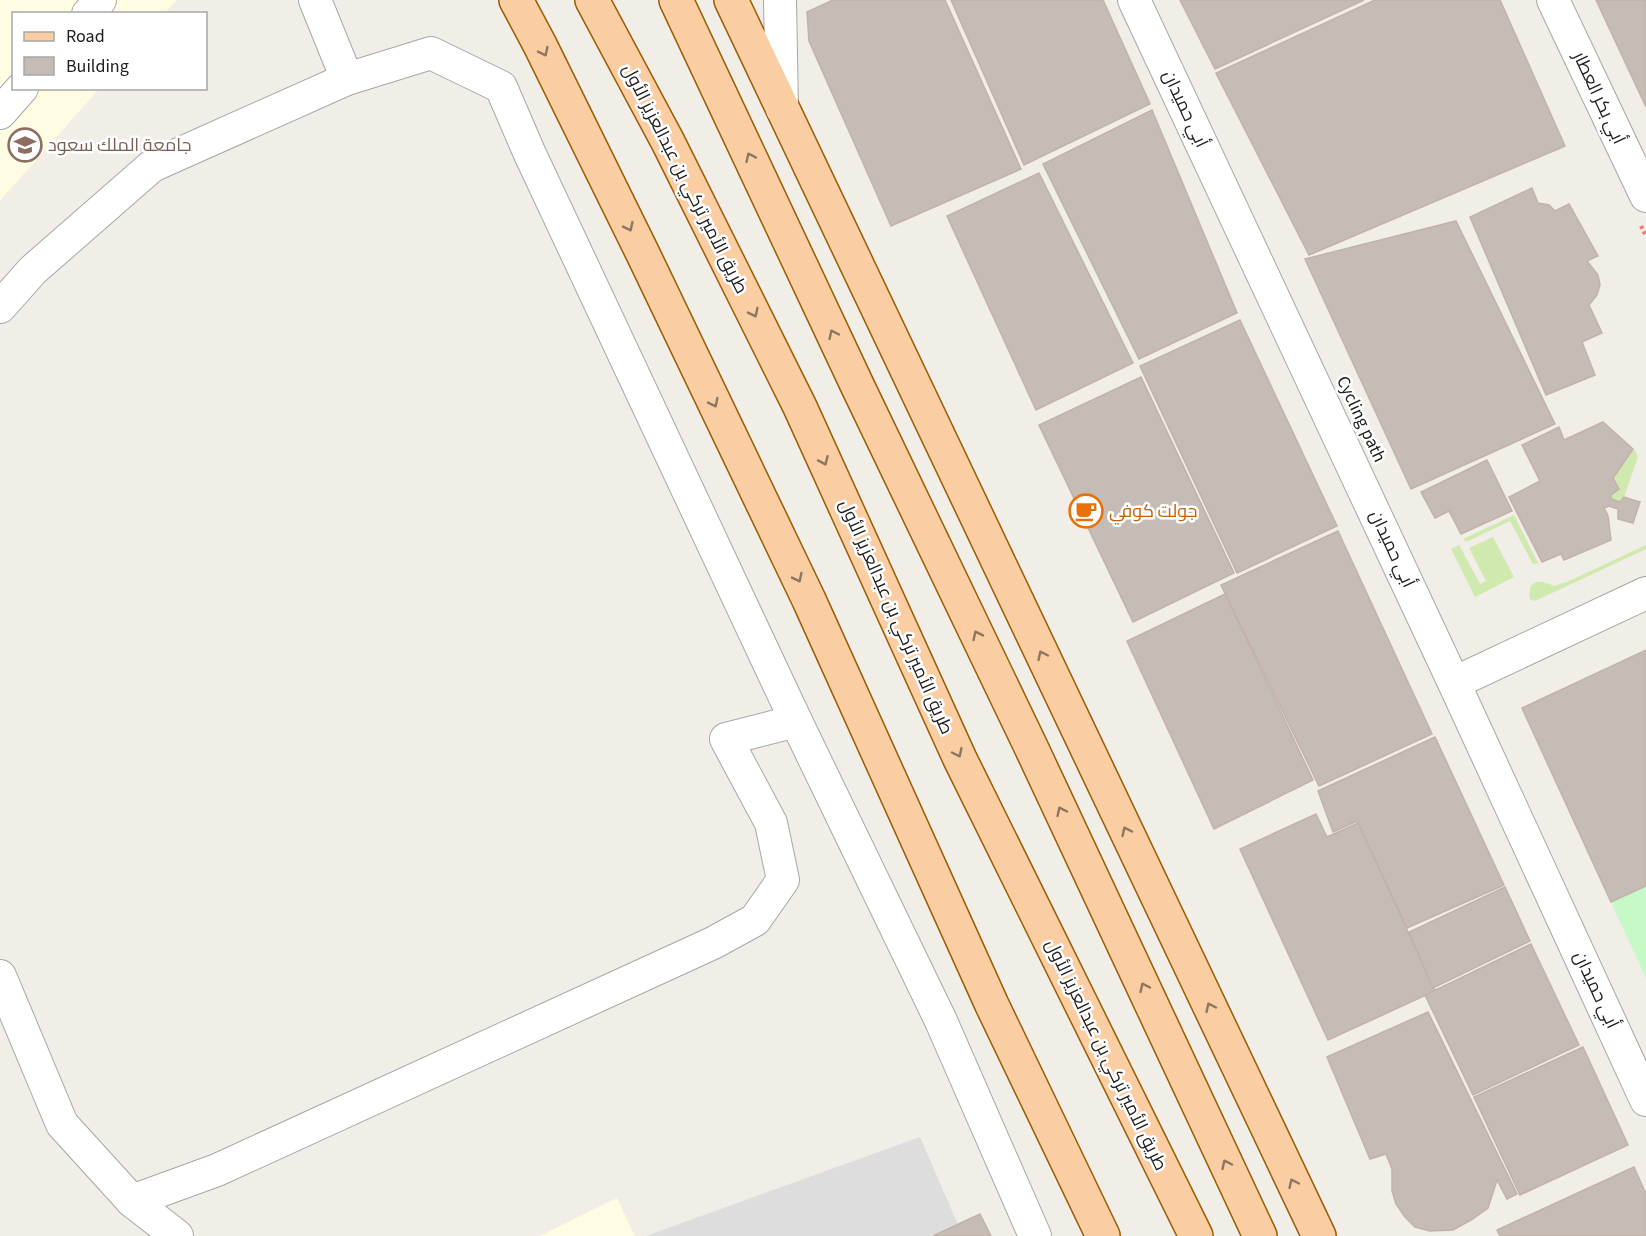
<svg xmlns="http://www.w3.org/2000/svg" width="1646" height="1236" font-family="'Source Sans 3',Cairo,sans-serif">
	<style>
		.residential { fill: #dedddd }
		.education { fill: #fefce2 }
		.grass { fill: #d0e9ae }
		.park { fill: #c6f9c6 }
		.building { fill: #c5bcb6; stroke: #c2b2a9; stroke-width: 1.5 }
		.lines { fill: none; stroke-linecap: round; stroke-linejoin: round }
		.minor-casing { stroke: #a7a7a7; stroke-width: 34 }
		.major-casing { stroke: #9a5c03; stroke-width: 36 }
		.path { stroke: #f77571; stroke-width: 4; stroke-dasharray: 3 3; stroke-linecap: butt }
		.minor { stroke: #fff; stroke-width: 32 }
		.major { stroke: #facea2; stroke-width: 33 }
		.oneway { stroke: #8d7761 }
		.labels { text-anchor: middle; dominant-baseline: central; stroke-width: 5; stroke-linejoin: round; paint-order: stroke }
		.street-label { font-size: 18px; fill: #202020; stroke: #fff }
		.education-label { font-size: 18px; fill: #785e54; stroke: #fff; text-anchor: start }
		.food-label { font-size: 18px; fill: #c56008; stroke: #fff; text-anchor: start }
	</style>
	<rect width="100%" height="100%" fill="#f1ede7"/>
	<path class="residential" d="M920,1137L963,1236H646Z"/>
	<g class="education">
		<path d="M0,0H177L165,13L14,14V88L99,89L0,201Z"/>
		<path d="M617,1198L635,1236H539Z"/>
	</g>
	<g class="grass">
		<path d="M1633,449L1636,452L1638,457L1624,497L1620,502L1611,499V495L1618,489L1613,478Z"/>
		<path d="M1514,515L1538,563L1533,564L1510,521L1466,542L1463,539Z"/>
		<path d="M1493,537L1514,577L1475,597L1451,549L1459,545L1480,584L1486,581L1469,548Z"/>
		<path d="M1646,545V549L1535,601L1530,599C1527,579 1539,579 1554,586L1567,582Z"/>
	</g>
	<path class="park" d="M1646,886V978L1611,902Z"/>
	<g class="building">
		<path d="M833,0H945L1021,169L891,226L809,41L807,12Z"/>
		<path d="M951,0H1103L1150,104L1024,165Z"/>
		<path d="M1180,0H1364L1215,69Z"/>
		<path d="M1375,0H1500L1565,146L1309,255L1216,73Z"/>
		<path d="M1596,0H1646V107Z"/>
		<path d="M1152,110L1237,313L1139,359L1043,164Z"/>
		<path d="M1039,173L1133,363L1036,410L947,216Z"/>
		<path d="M1532,188L1538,203L1549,205L1555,211L1569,204L1598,256L1587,261L1598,275L1600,285L1597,295L1589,305L1602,333L1582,342L1595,375L1546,395L1470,217Z"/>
		<path d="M1456,221L1555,424L1411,489L1305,259Z"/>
		<path d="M1240,320L1337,526L1237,573L1140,366Z"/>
		<path d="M1141,377L1234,573L1133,622L1039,425Z"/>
		<path d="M1603,422L1633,449L1613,478L1619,489L1611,495V499L1620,502L1624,497L1640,502L1633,523L1618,519V509L1609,506L1604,508L1608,516L1611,540L1564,560L1561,554L1542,562L1509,497L1540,481L1522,445L1559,427L1564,440Z"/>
		<path d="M1487,460L1512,511L1461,534L1449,511L1435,518L1421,492Z"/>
		<path d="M1338,531L1432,734L1319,786L1221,585Z"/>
		<path d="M1225,594L1313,780L1214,829L1127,641Z"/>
		<path d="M1646,650V886L1611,902L1522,708Z"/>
		<path d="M1435,737L1504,885L1407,928L1357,821L1333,832L1318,791Z"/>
		<path d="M1316,814L1327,837L1358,823L1435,991L1328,1040L1240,849Z"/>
		<path d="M1505,887L1530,941L1433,988L1409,932Z"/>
		<path d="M1531,944L1579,1045L1473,1095L1425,995Z"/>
		<path d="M1428,1012L1517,1194L1507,1199L1497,1180L1488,1208L1471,1220L1453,1230L1430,1231L1415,1227L1405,1217L1396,1204L1392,1191V1169L1386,1154L1370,1159L1327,1057Z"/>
		<path d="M1583,1047L1628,1145L1520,1195L1474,1097Z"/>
		<path d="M1634,1167L1646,1194V1236H1500L1497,1230Z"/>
		<path d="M980,1214L991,1236H933Z"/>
	</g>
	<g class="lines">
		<defs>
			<g id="minor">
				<path d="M315,0L347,79"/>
				<path d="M780,0L782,109"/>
				<path d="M1134,0L1454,683L1646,1100"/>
				<path d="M1553,0L1646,196"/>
				<path d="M88,14L100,0"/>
				<path d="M0,113L22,88"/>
				<path d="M0,307L33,270L152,166L347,79L431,53L501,87L529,152L796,721L941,1021L1035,1236"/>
				<path d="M1454,683L1646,593"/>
				<path d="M0,976L62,1124L132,1201L177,1236"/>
				<path d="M132,1201L217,1170L713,943L755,920L783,880L771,823L726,739L796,721"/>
			</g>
			<g id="major">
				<path d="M516,0L540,45L643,254L809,600L992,1005L1103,1236"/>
				<path d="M592,0L668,142L800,407L960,759L1196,1236"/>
				<path d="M676,0L858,387L1031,747L1260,1236"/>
				<path d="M731,0L1319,1236"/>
			</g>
		</defs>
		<use href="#minor" class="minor-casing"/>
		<use href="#major" class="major-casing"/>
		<path class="path" d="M1641,226L1646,236"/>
		<use href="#minor" class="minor"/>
		<use href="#major" class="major"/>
	</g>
	<defs><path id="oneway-chevron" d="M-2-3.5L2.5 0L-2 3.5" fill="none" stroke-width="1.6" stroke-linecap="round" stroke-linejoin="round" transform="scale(1.5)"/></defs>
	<g class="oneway">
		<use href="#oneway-chevron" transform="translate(544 52) rotate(64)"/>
		<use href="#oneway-chevron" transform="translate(750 157) rotate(-115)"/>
		<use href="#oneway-chevron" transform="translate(629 227) rotate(64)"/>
		<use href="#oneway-chevron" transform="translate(754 313) rotate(64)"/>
		<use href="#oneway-chevron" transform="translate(833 334) rotate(-115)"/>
		<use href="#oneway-chevron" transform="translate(714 403) rotate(64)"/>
		<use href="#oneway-chevron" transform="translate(824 461) rotate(66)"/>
		<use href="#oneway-chevron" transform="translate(798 578) rotate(64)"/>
		<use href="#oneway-chevron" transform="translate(977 635) rotate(-116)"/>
		<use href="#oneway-chevron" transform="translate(1042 655) rotate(-115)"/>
		<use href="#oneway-chevron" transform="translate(958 753) rotate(65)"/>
		<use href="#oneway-chevron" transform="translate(1061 811) rotate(-115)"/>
		<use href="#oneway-chevron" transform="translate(1126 831) rotate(-115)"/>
		<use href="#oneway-chevron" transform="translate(1144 987) rotate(-115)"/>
		<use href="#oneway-chevron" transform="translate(1210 1007) rotate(-115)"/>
		<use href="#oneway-chevron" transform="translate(1226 1164) rotate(-115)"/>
		<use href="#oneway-chevron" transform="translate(1293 1183) rotate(-115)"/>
	</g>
	<defs>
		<symbol id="university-ring" viewBox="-11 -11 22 22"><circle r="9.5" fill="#fff" stroke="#8d6e63" stroke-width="1.5"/><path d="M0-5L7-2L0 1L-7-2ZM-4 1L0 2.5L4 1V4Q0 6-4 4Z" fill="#8d6e63"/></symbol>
		<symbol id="cafe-ring" viewBox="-11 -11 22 22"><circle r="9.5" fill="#fff" stroke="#e8710a" stroke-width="1.5"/><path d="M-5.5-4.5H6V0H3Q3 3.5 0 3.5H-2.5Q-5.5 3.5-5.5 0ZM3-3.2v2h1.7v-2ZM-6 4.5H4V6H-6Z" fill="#e8710a"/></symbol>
	</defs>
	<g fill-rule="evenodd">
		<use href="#university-ring" x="6" y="126" width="38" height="38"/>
		<use href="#cafe-ring" x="1067" y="492" width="38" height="38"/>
	</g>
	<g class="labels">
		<g class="street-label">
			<text transform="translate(1599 98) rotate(65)">أبي بكر العطار</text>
			<text transform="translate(1185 109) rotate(65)">أبي حميدان</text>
			<text transform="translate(685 179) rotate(63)">طريق الأمير تركي بن عبدالعزيز الأول</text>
			<text transform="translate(1361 419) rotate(65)">Cycling path</text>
			<text transform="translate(1392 549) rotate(65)">أبي حميدان</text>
			<text transform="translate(896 617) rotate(66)">طريق الأمير تركي بن عبدالعزيز الأول</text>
			<text transform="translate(1596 990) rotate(65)">أبي حميدان</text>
			<text transform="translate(1106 1055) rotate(64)">طريق الأمير تركي بن عبدالعزيز الأول</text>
		</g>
		<g class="education-label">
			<text x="48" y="145">جامعة الملك سعود</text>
		</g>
		<g class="food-label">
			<text x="1109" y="511">جولت كوفي</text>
		</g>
	</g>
	<rect x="12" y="12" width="195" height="78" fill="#ffffff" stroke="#a6a6a6" stroke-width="1.5"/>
	<rect x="24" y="32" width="30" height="9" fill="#facea2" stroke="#a6a6a6" stroke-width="1.5"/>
	<text x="66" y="42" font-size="18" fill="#202020">Road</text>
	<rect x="24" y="57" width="30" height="18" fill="#c5bcb6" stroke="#a6a6a6" stroke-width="1.5"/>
	<text x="66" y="72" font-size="18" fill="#202020">Building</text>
</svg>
